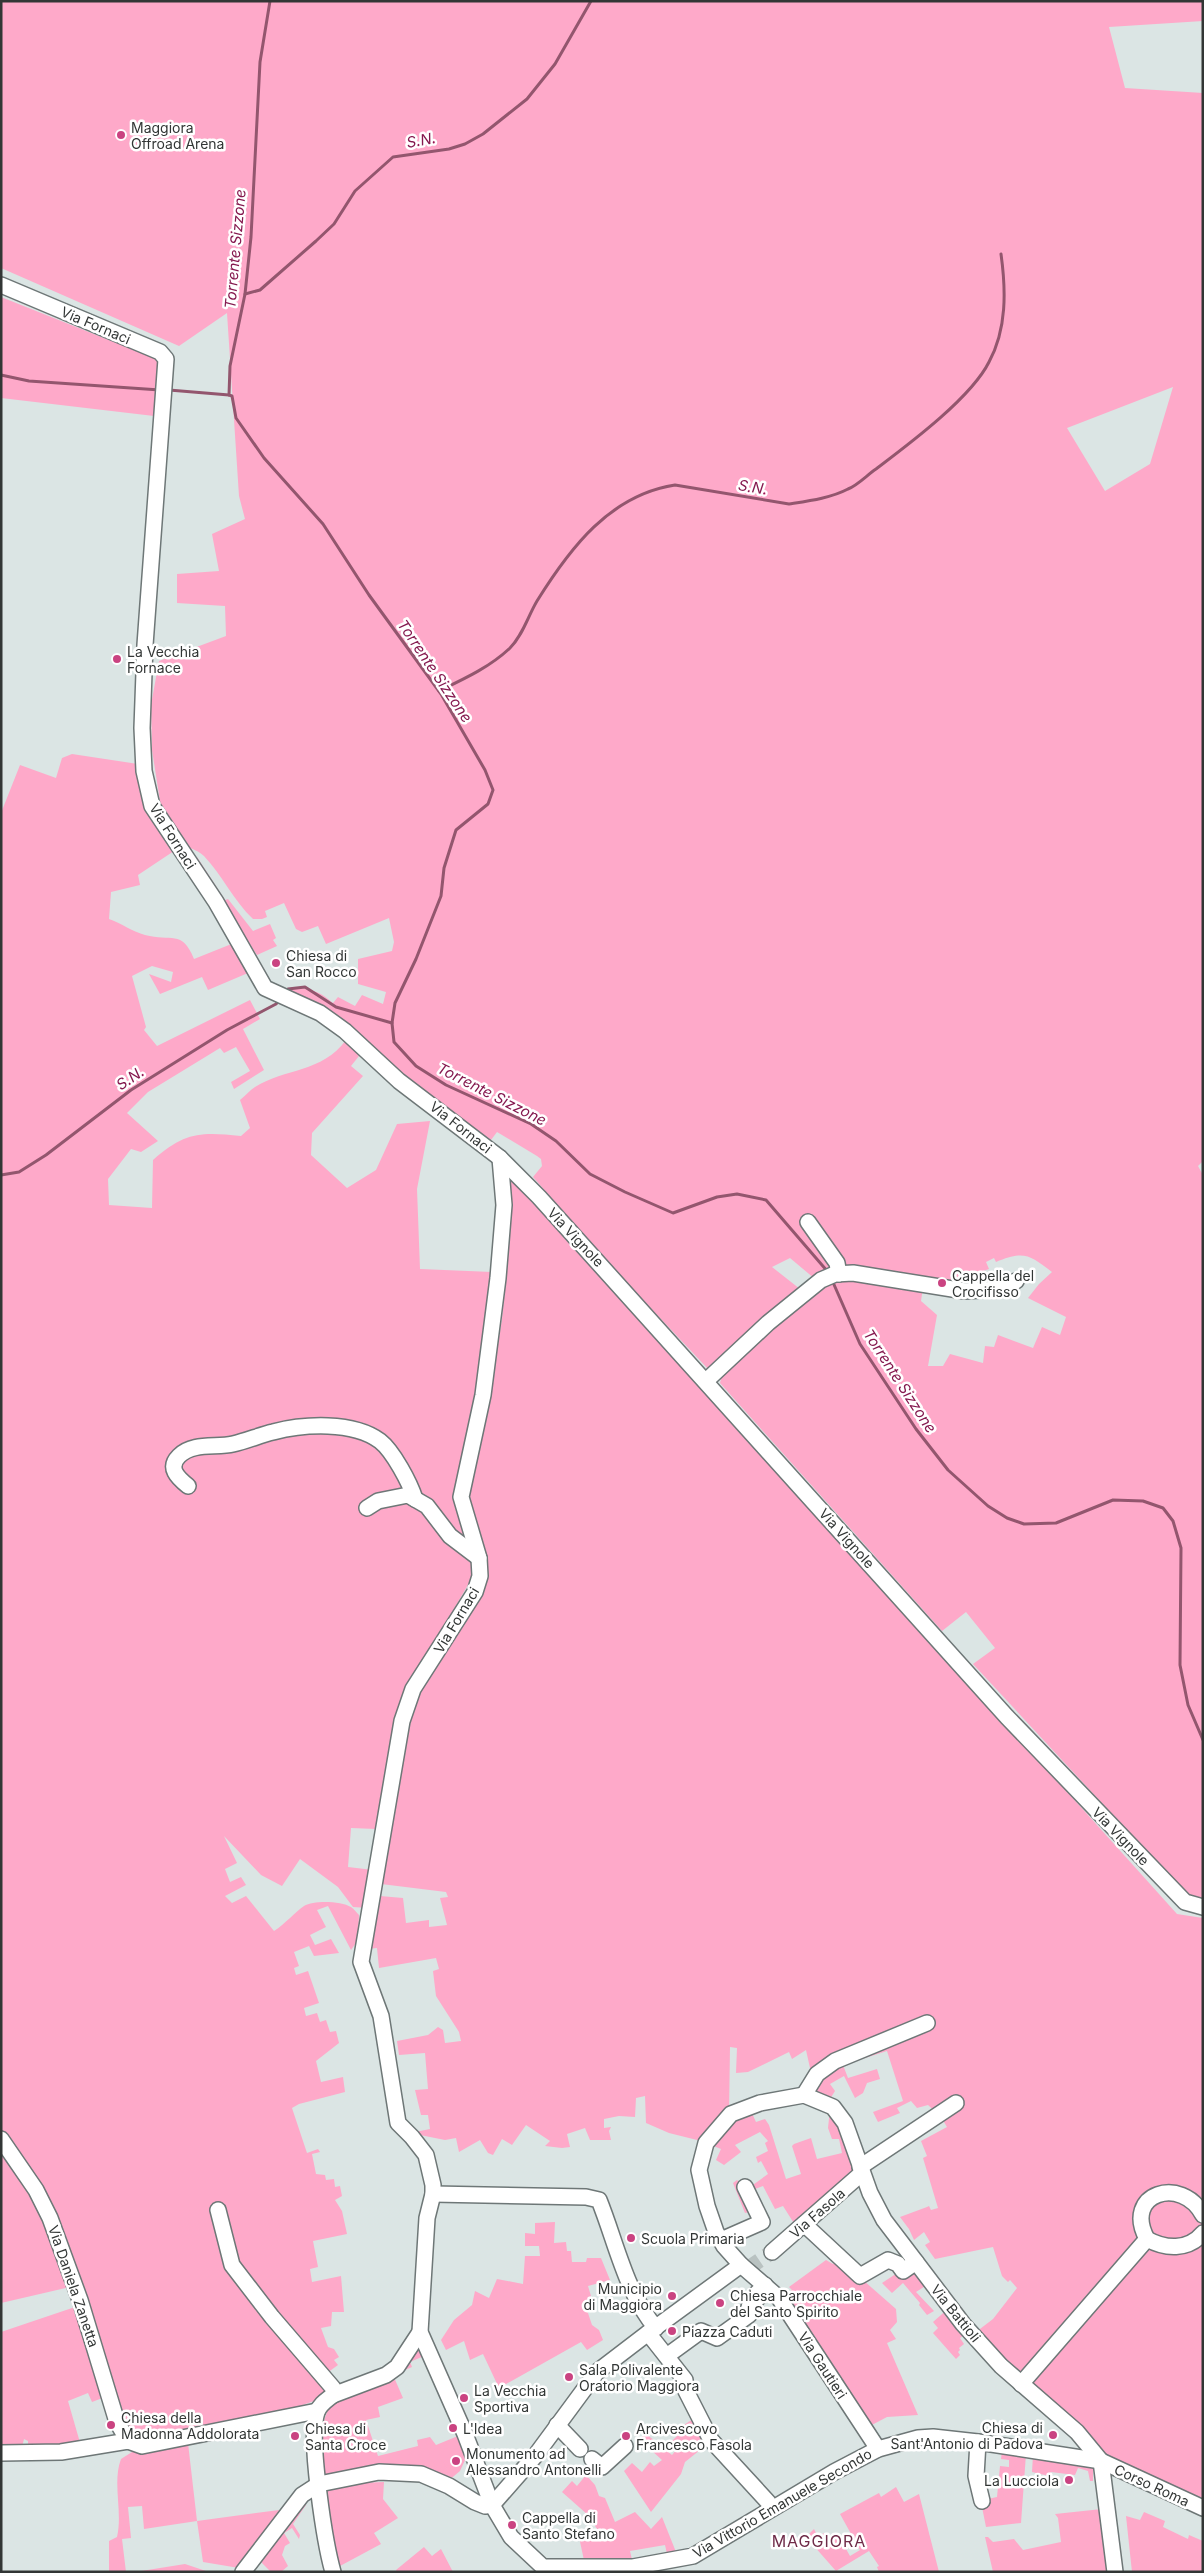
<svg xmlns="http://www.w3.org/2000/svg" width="1204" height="2573" font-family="Inter,sans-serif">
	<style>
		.green { fill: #fea9c9; fill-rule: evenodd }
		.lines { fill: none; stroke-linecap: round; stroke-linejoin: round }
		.stream { stroke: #93566e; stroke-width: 3 }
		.minor-tunnel { stroke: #b9c2c1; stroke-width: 15; stroke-dasharray: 15 8; stroke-linecap: butt }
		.minor-casing { stroke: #6e7777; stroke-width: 18 }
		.minor { stroke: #fff; stroke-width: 15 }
		.poi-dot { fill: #ca4381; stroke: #fff; stroke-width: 2 }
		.labels { text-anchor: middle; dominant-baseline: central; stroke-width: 5; stroke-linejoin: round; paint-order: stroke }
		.poi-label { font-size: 14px; fill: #323635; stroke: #fff; text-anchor: start }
		.street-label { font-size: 14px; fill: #323635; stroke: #fff }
		.water-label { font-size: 15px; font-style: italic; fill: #85194f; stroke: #fff }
		.quarter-label { font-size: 16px; letter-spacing: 1px; fill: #6f2c49; stroke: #fff }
	</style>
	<rect width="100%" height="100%" fill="#dbe5e4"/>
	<g class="green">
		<path d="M1,1H1203V21L1109,27L1125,88L1203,93V1161L1198,1166L1203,1175V1900L1188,1896L973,1664L995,1648L966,1612L942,1631L720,1383L723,1372L746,1351L810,1294L838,1278L889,1279L923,1287L921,1301L937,1315L928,1366H943L950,1354L983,1363L985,1346L994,1347L998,1335L1033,1348L1042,1327L1060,1335L1066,1317L1028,1298L1039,1284L1052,1272C1030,1255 1024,1250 996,1262L994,1258L986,1262L989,1269L960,1279L957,1289C933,1281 850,1263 828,1271C823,1272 819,1276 815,1279L790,1258L772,1267L800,1289C768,1315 741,1343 710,1371L609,1264L533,1177L542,1166L541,1159L537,1156L497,1132L491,1140L404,1077L337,1016L288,991L296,987C313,990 319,991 333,1003L338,997L355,1006L362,995L383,1004L386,992L358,984V959L392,951L394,942L389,918L326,944L318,926L302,932L296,929L284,903L265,911L267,917L262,919H253C234,901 222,875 204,856C197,849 187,848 181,843C170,832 163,817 156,804L160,801L152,750L151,705L159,661L226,636L225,606L177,603V574L219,571L212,534L245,519L239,496L227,313L179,346L1,268ZM1173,387L1150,464L1105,491L1067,428Z"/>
		<path d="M1,297L159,360L154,416L1,398Z"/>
		<path d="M72,754L138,764L174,851L138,875L140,885L111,892L109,919C121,923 133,932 145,935C171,942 182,929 194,959L234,943L248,973L208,990L202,977L160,994L149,974L171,982L173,972L152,966L132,976L146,1027L144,1030L157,1046L250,1000L260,1019L243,1029L264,1070L234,1089L231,1082L250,1071L236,1047L224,1053L220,1048L148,1092L127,1113L158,1141L141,1152L131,1149L108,1179L109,1205L152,1208L153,1160C185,1132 200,1132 241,1136L250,1128L240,1100C245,1096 250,1090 255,1087C285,1068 322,1073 346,1040L359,1056L351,1066L363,1076L312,1133L311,1155L347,1188L376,1170L397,1124L430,1121L417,1189L420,1269L492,1272L474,1424L457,1498L470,1535L473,1576L401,1701L376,1829L351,1828L348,1867L373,1870L368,1908L353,1907L338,1887L300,1859L282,1886L261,1875L224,1836L237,1863L225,1869L230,1882L241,1877L246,1885L225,1896L232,1903L246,1896L274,1931C285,1924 295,1912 304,1906C314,1900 341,1901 351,1907C354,1909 357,1913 359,1915L358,1940L351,1950L328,1906L317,1910L326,1927L310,1935L315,1945L331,1939L339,1953L314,1956L309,1946L294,1952L299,1966L294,1968L296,1975L308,1971L319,2003L304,2008L306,2016L317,2013L320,2022L326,2020L330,2032L336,2031L339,2043L316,2061L321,2082L343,2077L345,2092L299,2104L292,2108L307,2153L318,2149L320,2152L312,2154L316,2174L325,2175L326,2180L334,2179L335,2187L340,2186L342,2196L335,2200L342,2211L347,2234L313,2241L318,2267L310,2269L312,2282L341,2276L344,2312H332L331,2326L321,2328L328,2347L334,2349L339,2357L334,2360L338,2365L327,2373L331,2390L314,2401L294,2408L141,2440L134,2437L114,2399L75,2265L1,2133V813L20,765L56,778L62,758Z"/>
		<path d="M197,857L225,900L228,899L253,931L270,924L276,938L273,940L277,946L257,955L194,860Z"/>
		<path d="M508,1172L588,1264L722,1408L1177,1914L1203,1918V2501L1108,2457L1086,2435L1056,2410L976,2332L993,2319L1017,2288L1010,2280L1008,2282L1002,2276L993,2247L935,2259L925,2245L930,2242L924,2232L914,2240L909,2229L900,2217L927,2207L929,2206L931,2210L938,2208L923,2158L927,2156L921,2141L947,2127L941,2117L928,2105L917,2108L911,2101L897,2108L900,2113L878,2122L873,2112L903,2101L887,2051L843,2065L848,2078L877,2069L880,2079L867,2083L863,2093L855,2098L844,2076L830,2084L835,2091L830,2099L809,2094L812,2077L806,2050L792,2059L789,2052L748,2072L736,2073L737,2048L730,2047L729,2114L705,2142L669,2133L646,2123L645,2096L636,2098L635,2117L619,2116L604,2119V2128L611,2127L609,2131L611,2140H590L585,2128L567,2134L570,2147L562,2148L545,2146L550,2141L526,2125L512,2145L502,2139L493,2155L488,2153L480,2140L459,2152L456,2138L445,2140L410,2133L430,2129L428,2115H421L415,2090L428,2089L425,2053L399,2055L397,2041L428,2035L438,2027L443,2030L445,2043L461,2041L459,2032L436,1996L433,1971L439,1969L436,1958L379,1968L377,1948L367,1949L380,1896L403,1898L406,1923L429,1920V1927L447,1925L440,1898L448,1897L446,1892L381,1884L412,1709L431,1670L475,1602L488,1574L465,1494L489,1401L502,1319L508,1258Z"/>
		<path d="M750,2109L756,2122L765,2119L769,2125L786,2179L801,2174L792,2146L794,2144L811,2138L817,2159L842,2153L839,2139H832L828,2128L830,2109L860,2173L797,2228L783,2206L775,2209L763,2186L747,2192L753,2211L745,2213L733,2183L737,2180L742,2185L750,2187L768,2174L761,2161L758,2163L756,2157L768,2151L765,2143L768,2141L760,2132L735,2145L741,2152L724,2165L716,2160L721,2149L711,2145L733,2117Z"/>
		<path d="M1,2148L26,2184L49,2226L70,2287L1,2303Z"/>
		<path d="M555,2222L554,2243L566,2242L567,2251H571L572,2262H586L587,2258H601L610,2280L588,2286L591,2296L585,2304L592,2325L599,2330L603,2340L587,2350L581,2342L499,2388L483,2354L470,2360L464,2341L446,2350L441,2340L454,2320L472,2305L475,2291L489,2298L497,2279L523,2284L525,2256H540L539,2246H525V2233L535,2234V2223Z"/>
		<path d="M839,2259L896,2309L897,2322L890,2330L896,2339L887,2343L918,2415L887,2417L868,2427L781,2297L792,2290L789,2287L826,2260L833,2264Z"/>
		<path d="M914,2262L930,2283L916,2292L934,2311L927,2315L919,2305L920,2303L903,2283L892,2293L882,2283Z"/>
		<path d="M78,2306L105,2397L92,2402L88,2393L68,2401L81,2446L28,2447V2441L24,2439L22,2447L1,2448V2332Z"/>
		<path d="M949,2308L968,2332L960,2338L964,2344L959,2348L960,2350L958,2352L960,2355L956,2359L933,2333L938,2328L933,2322Z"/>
		<path d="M418,2338L424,2356L410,2362L412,2367L393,2375L403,2398L378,2407L380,2417L366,2420L378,2456L418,2446L417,2440L430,2437L436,2445L458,2436L466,2458L460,2471L448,2481C439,2476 429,2469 419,2467C393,2460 337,2482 323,2475L321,2428L331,2402L367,2386Z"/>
		<path d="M696,2417L710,2442L685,2462L681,2474L651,2512L624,2471L632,2463L642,2472L650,2462L654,2466L662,2460L640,2440L645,2433L672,2455L678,2448L672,2441L682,2431L681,2427Z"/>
		<path d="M188,2443L197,2521L279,2510L274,2523L239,2568L203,2562L197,2521L144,2529L142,2506L128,2507L131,2538L122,2539L126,2572H109V2541L117,2537C123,2512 112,2483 121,2459L132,2452Z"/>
		<path d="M1002,2451L1026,2454L1021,2523L986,2527L982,2507L983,2500L997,2497L1000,2466L1009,2467V2460L1001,2459Z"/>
		<path d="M1033,2455L1093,2468V2481H1090L1088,2471L1078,2468L1075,2475L1051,2472L1049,2476L1032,2472Z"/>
		<path d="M586,2475L595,2485L599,2496L605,2498L615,2522L635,2512L651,2529L662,2517L676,2552L668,2558L665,2545L630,2551L633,2564L585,2565L579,2537L597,2529L588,2515L562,2492L572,2481L577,2486Z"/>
		<path d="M384,2482L383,2499L398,2518L374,2533L381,2544L340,2566L328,2569L326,2490L359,2483Z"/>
		<path d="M896,2487L904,2502L919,2494L939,2572H879L877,2567L879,2566L869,2551L836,2571L806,2537L814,2529L818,2537L824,2533L827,2538L837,2533L850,2556L860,2550L840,2514L879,2493L881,2497Z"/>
		<path d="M304,2503L306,2505L293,2524L300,2535L299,2539L292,2528L284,2533L290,2543L285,2546L282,2555L288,2566L281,2572H271L262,2563L260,2557Z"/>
		<path d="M1102,2509L1113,2572H993L985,2537H988L993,2542L1014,2539L1023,2550L1061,2542L1058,2518L1055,2514Z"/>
		<path d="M1144,2512L1165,2521L1163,2527L1188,2539L1189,2535L1203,2541V2572H1132L1126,2516L1140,2520Z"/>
		<path d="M424,2547L432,2556L441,2549L453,2572H397L396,2570Z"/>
		<path d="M185,2564L209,2572H135Z"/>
	</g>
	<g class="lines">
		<g class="stream">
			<path d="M270,1L260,62L251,237L245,294L230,366L229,395L232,396L236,418L264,458L323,524L369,595L441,694L485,770L493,790L488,804L456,830L444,868L441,896L416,959L395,1003L392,1023L394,1042L416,1066L446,1085L531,1124L556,1141L590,1174L625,1192L673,1213L717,1197L737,1194L766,1200L828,1272"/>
			<path d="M245,294L260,290L316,241L334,224L355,191L393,157L449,149L465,144L483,134L527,99L555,64L591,1"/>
			<path d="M1,375L29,381L160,390"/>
			<path d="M169,390L229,395"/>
			<path d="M439,691C464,679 490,667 510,648C523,635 528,616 537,601C570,548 610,495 675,485L789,504C808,501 831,498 848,489C858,485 867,475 876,469C909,444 971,398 989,362C1007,329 1006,290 1001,254"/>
			<path d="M286,992L288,989L305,987L336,1007L392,1023"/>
			<path d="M1,1175L19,1172L46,1155L131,1090L227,1030L276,1004L280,999"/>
			<path d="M832,1280L860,1344L916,1429L948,1470L988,1506L1007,1518L1024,1524L1056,1523L1113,1500L1143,1501L1163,1508L1173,1521L1181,1548L1180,1665L1188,1705L1203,1740"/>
		</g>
		<path class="minor-tunnel" d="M747,2269L772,2252"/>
		<defs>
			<g id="minor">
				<path d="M1,285L160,352L166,359L145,645L142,728L144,771L152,806L216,902L265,988L320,1013L345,1031L399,1081L500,1158L539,1197L1007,1717L1185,1902L1203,1907"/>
				<path d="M500,1158L504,1205L498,1278L483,1395L461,1497L479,1558L480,1576L475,1592L413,1689L402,1721L361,1962L381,2016L398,2123L412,2137L426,2155L433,2185V2194L427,2218L420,2332L465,2434L492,2505L511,2537L543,2567H633L693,2556L834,2472L878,2449L918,2438L933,2437L978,2442L1101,2461L1203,2508"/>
				<path d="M808,1222L837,1263L839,1274"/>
				<path d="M706,1381L768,1323L821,1280L835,1274L853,1273L965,1291L997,1289L1016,1281"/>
				<path d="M188,1486C178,1478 167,1468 179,1456C193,1442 216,1448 233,1444C247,1441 260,1435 273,1432C304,1424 353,1421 380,1441C393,1451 410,1483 415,1499"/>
				<path d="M367,1508L378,1501L408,1495L427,1506L450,1536L479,1558"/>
				<path d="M804,2095L817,2074L835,2061L927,2023"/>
				<path d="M1,2139L36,2190L50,2218L80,2300L117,2422L128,2441"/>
				<path d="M860,2167L956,2103"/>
				<path d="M433,2194L586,2197L599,2200C616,2242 626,2293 656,2328"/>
				<path d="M218,2210L232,2265L272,2317L333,2388V2395C327,2400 320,2404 317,2412C308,2437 325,2544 333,2572"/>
				<path d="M1203,2215C1182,2175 1122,2193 1147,2239C1165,2249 1188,2251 1203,2233"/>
				<path d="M804,2224L860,2276L888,2260L898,2264L903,2271L916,2262"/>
				<path d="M721,2240L762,2222L745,2187"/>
				<path d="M772,2252L862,2173"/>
				<path d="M741,2265L779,2298L878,2449"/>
				<path d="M668,2355L701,2331L717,2338L749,2315V2307L759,2297L757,2293L765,2285"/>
				<path d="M1021,2384L1147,2239"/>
				<path d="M333,2395L386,2375L397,2367L420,2332"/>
				<path d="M557,2425L580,2449"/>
				<path d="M978,2442L976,2476L982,2501"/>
				<path d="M1,2453L61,2452L128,2441L142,2446L317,2411"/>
				<path d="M592,2459L602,2467L625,2446"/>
				<path d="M492,2505L535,2456L597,2372L648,2333"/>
				<path d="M771,2509L768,2502L711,2440L686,2391L685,2380L648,2333L741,2265L724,2246L716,2232L707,2206L699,2170L706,2143L731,2114L760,2103L804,2095L833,2107L845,2123L870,2193L884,2220L916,2262L963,2324L1001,2366L1077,2432L1101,2461L1115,2572"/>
				<path d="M243,2572L302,2495L319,2484L379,2472L421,2474L449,2486L475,2502L485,2506L492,2505"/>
			</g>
		</defs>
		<use href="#minor" class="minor-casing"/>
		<use href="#minor" class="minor"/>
	</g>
	<g class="poi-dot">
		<circle cx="121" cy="135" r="5"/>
		<circle cx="117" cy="659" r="5"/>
		<circle cx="276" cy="963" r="5"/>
		<circle cx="942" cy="1283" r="5"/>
		<circle cx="631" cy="2238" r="5"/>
		<circle cx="672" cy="2296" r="5"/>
		<circle cx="720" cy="2303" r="5"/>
		<circle cx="672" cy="2331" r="5"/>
		<circle cx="569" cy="2377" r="5"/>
		<circle cx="464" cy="2398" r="5"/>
		<circle cx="111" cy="2425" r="5"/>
		<circle cx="453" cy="2428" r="5"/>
		<circle cx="1053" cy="2435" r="5"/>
		<circle cx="295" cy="2436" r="5"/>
		<circle cx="626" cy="2436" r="5"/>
		<circle cx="456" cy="2461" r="5"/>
		<circle cx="1069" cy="2480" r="5"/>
		<circle cx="512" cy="2525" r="5"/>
	</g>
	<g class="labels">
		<g class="poi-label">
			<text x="131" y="127">Maggiora<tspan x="131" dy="16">Offroad Arena</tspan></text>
			<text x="127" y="651">La Vecchia<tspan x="127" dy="16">Fornace</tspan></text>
			<text x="286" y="955">Chiesa di<tspan x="286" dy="16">San Rocco</tspan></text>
			<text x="952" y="1275">Cappella del<tspan x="952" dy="16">Crocifisso</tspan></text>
			<text x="641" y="2238">Scuola Primaria</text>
			<text x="662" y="2288" text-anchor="end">Municipio<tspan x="662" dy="16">di Maggiora</tspan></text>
			<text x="730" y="2295">Chiesa Parrocchiale<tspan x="730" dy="16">del Santo Spirito</tspan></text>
			<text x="682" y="2331">Piazza Caduti</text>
			<text x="579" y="2369">Sala Polivalente<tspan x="579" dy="16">Oratorio Maggiora</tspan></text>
			<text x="474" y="2390">La Vecchia<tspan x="474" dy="16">Sportiva</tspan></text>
			<text x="121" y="2417">Chiesa della<tspan x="121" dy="16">Madonna Addolorata</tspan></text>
			<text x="1043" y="2427" text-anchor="end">Chiesa di<tspan x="1043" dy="16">Sant'Antonio di Padova</tspan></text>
			<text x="305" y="2428">Chiesa di<tspan x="305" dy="16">Santa Croce</tspan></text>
			<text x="463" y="2428">L'Idea</text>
			<text x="636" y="2428">Arcivescovo<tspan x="636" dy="16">Francesco Fasola</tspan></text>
			<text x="466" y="2453">Monumento ad<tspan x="466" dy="16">Alessandro Antonelli</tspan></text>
			<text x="1059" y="2480" text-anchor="end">La Lucciola</text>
			<text x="522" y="2517">Cappella di<tspan x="522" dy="16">Santo Stefano</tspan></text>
		</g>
		<g class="street-label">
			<text transform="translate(96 325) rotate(23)">Via Fornaci</text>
			<text transform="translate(173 836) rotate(58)">Via Fornaci</text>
			<text transform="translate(461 1127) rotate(38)">Via Fornaci</text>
			<text transform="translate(576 1237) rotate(47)">Via Vignole</text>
			<text transform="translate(847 1538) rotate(48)">Via Vignole</text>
			<text transform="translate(456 1620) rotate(-59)">Via Fornaci</text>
			<text transform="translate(1121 1836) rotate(46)">Via Vignole</text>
			<text transform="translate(817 2213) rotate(-41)">Via Fasola</text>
			<text transform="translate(74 2286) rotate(71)">Via Daniela Zanetta</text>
			<text transform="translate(956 2313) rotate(51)">Via Battioli</text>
			<text transform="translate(823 2365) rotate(57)">Via Gautieri</text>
			<text transform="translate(1152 2485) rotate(25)">Corso Roma</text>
			<text transform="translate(782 2503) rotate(-30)">Via Vittorio Emanuele Secondo</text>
		</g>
		<g class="water-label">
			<text transform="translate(421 140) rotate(-10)">S.N.</text>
			<text transform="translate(235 249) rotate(-85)">Torrente Sizzone</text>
			<text transform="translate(753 487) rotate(9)">S.N.</text>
			<text transform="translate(435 671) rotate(56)">Torrente Sizzone</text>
			<text transform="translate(130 1078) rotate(-34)">S.N.</text>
			<text transform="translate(492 1094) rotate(27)">Torrente Sizzone</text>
			<text transform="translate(900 1381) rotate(57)">Torrente Sizzone</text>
		</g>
		<g class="quarter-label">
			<text x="819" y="2541">MAGGIORA</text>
		</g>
	</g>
	<rect width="1204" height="2573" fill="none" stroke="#323635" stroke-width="5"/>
</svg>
